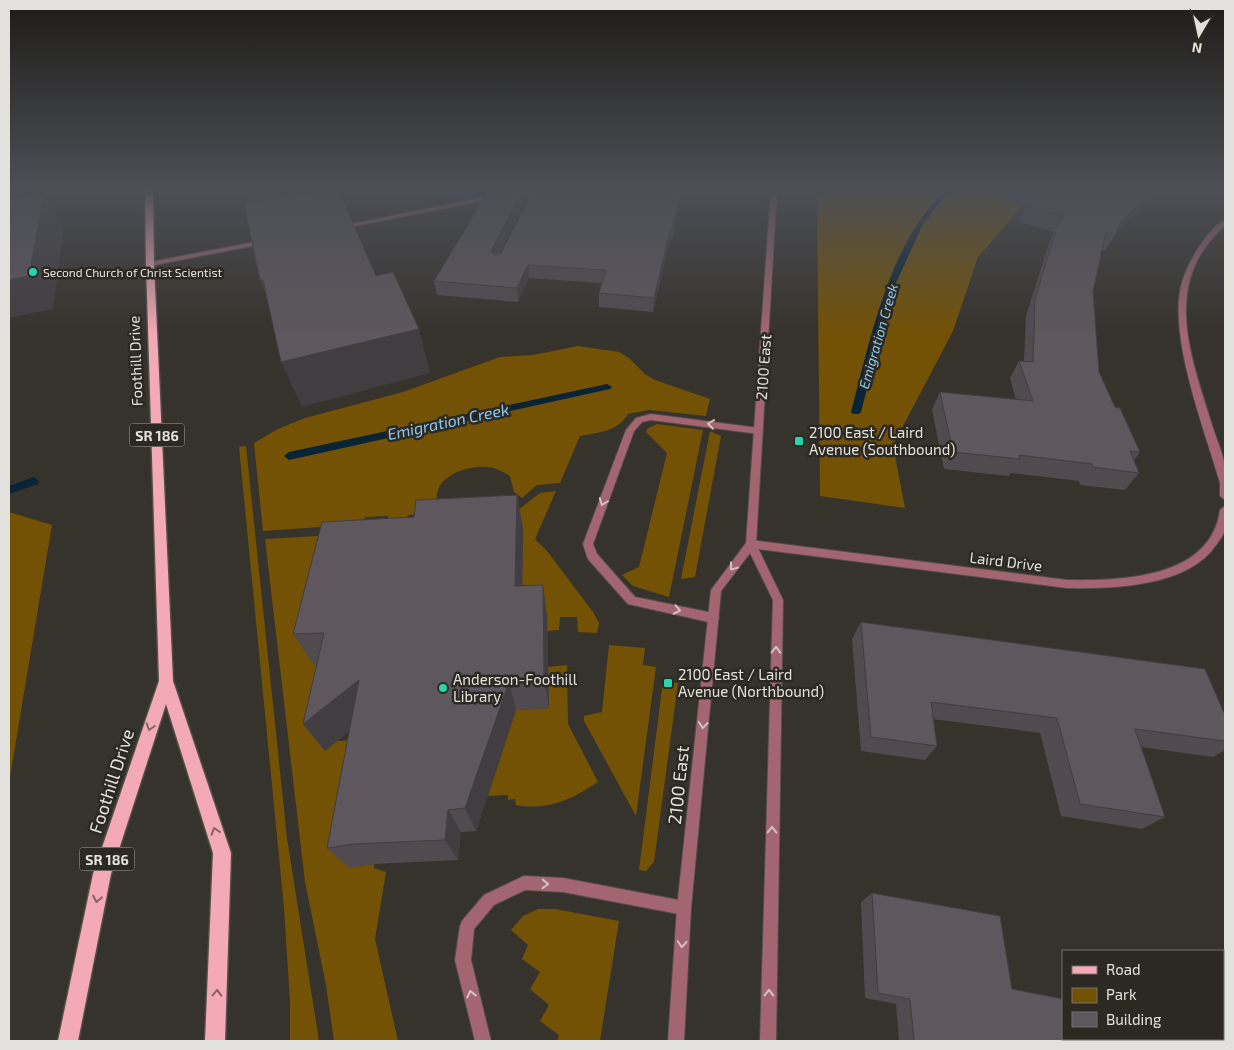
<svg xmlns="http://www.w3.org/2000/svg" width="1234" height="1050" font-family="'Exo 2',sans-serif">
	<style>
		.green { fill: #735205 }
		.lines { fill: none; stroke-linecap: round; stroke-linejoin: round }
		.stream { fill: #082436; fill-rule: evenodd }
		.service-casing { stroke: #524e48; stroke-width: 2 }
		.minor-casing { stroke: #524e48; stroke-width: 2 }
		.tertiary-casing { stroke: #524e48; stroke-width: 2 }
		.primary-casing { stroke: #524e48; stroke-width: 3 }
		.service { fill: #a36671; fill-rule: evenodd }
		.minor { fill: #a36671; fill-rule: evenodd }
		.tertiary { fill: #a36671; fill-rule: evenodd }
		.primary { fill: #f4a9b6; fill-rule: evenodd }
		.wall { fill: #514b50 }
		.shaded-wall { fill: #423d41 }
		.building { fill: #5e575d; stroke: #423d41 }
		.oneway { stroke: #d3c2c2 }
		.oneway2 { stroke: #866365 }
		.poi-dot { fill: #27d5ad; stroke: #2c2923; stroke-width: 2 }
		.labels { text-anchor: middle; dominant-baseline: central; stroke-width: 5; stroke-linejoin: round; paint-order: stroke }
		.far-poi-label { font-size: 12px; fill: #e3e1dd; stroke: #2c2923; text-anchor: start }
		.far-water-label { font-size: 14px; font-style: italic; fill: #8ac8f4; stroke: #2c2923 }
		.shield { fill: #2c2923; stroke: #acaaa5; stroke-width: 1 }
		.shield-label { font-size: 14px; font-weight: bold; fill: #e3e1dd }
		.street-label { font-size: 15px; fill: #e3e1dd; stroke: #2c2923 }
		.poi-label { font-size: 15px; fill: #e3e1dd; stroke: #2c2923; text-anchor: start }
		.water-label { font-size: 16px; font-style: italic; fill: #8ac8f4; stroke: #2c2923 }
		.near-street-label { font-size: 18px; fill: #e3e1dd; stroke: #2c2923 }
	</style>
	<rect width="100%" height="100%" fill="#36322c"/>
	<g class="green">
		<path d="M841,189H1037L978,257L953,331L893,445L905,508L820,496L817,198Z"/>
		<path d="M578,346L619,352L629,358L645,374L655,380L710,399L706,416L649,410L628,414C617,432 600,432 580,436L560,483L537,485L522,498L514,492L510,476C503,472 497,468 488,467C470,465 439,474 437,495C436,499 438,504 438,507L431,514L408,515L406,523L387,524L388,516L365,517L363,524L263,531L254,443L278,429L305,418L403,392L500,357L533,355Z"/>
		<path d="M657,424L703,430L669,597L633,586L622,575L639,567L667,453L646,432L648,428Z"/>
		<path d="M710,431L721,436L695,577L681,579Z"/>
		<path d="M246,446L287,838L319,1041H290V1002L284,908L239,447Z"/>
		<path d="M556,491L535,539L547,551L593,612L599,623L597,633L578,632L577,617H560L559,630L547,631L521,618L523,529L513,514L540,493Z"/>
		<path d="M9,512L52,525L9,783Z"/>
		<path d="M371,533L314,664L342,663L326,750L337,741L356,740L349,867L374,864V868L386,872L375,939L398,1041H334L326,985L305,882L265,539Z"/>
		<path d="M609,645L645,648L643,665L656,667L636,816L584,721V716L602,712Z"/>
		<path d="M567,665L568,724L598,782C572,799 549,811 516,805L515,799L508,800V795L488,796L516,710L549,708L548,667Z"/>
		<path d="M663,681L678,683L654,862L646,871L639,870Z"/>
		<path d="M538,909H555L619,921L600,1041H557L559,1035L540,1021L549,1005L530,989L540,972L522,959L528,945L511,930L523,916Z"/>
	</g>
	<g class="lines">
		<g class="stream">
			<path d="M947,189H955L946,195L923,224L891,294L861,412L859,414H853L851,412C869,345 885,263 929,208C935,201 940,194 947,189Z"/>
			<path d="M607,384L612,387L610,389L289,460L284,456L289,452Z"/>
			<path d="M34,477L39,481L38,484L9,494V486Z"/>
		</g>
		<defs>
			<g id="service">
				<path d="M532,189L539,190L514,196L511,194Z"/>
				<path d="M495,195L498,197L497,198L340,229L337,227Z"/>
				<path d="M265,240L268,242L267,243L150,266L147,264L150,262Z"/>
				<path d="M651,414L759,428L763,431L759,434L651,420L642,422L634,431L593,544L597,554L635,597L713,613L717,615L719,618L717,621L713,623L628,604L588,559L583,544L626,430L636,418Z"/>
				<path d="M524,876L563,878L684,901L689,903L691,908L689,913L684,915L563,892L525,890L494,905L474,929L471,960L491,1041H475L455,960L460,926L462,921L484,895Z"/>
			</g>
			<g id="minor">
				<path d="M1225,220V225C1214,236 1204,247 1197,261C1171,312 1197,375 1212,425C1216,439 1224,455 1225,469C1226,479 1226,490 1225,500L1220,496V483C1205,430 1167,335 1182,282C1186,269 1192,258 1199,247C1205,238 1215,225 1225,220Z"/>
				<path d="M1225,506C1225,513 1226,522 1225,529C1224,535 1219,541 1216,545C1188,587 1112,589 1067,588L751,548L747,547L746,544L747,541L751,540L1067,580C1120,581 1211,579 1220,510Z"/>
			</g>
			<path id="tertiary" d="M771,189H777L756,544L783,600L776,1041H760L773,600L750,553L721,591L691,908L684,1041H668L677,908L711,590L746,543Z"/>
			<path id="primary" d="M145,189H153L154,264L173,681L231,853L225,1041H205L213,853L166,704L111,874L78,1041H58L93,874L159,681L146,264Z"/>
		</defs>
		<use href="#service" class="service-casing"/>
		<use href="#minor" class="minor-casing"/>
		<use href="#tertiary" class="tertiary-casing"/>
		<use href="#primary" class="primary-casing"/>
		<use href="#service" class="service"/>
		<use href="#minor" class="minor"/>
		<use href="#tertiary" class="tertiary"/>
		<use href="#primary" class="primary"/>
	</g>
	<g class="wall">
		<path d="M683,189L672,240H670L653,312L599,307V293L602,283L529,278L518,302L437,295L434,281L528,196L499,254Z"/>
		<path d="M1004,189H1170L1140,209L1114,236L1105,251L1102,250L1093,291L1099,372L1115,407L1140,452L1134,460L1139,473L1125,490L1080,485L1079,481L1011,473L1009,476L944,469L932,410L940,392L1016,400L1010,378L1019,361H1024L1026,316L1049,243L1054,232L1019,222L1026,207L1000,199Z"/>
		<path d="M517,495L523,528L522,586L543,585L547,616L549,708L516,710L476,831L461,832L458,860L374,864L349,868L327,848L349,731L325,751L303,724L317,664L314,665L293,634L414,517Z"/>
		<path d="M861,622L1225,715V750L1213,757L1141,747L1165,817L1142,829L1061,816L1040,733L933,719L937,746L925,760L861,751L852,639Z"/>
		<path d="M872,893L1012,989L1182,1040L1191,1041H899L896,1004L865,998L861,902Z"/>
	</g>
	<g class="shaded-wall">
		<path d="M290,189H337L260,239L243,197Z"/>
		<path d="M523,189H527L528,196L493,264L491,251Z"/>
		<path d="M681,189H683L672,240L673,227Z"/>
		<path d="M1156,189H1170L1140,209L1114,236L1121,222L1149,193Z"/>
		<path d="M44,194L64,226L53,309L9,318V280Z"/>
		<path d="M671,227L670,240L653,312L654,298Z"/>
		<path d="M528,265L529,278L518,302L517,288Z"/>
		<path d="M260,280H263L279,324Z"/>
		<path d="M419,329L430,373L302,407L281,362Z"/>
		<path d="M517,495L523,528L522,618L515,586Z"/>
		<path d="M543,585L547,616L549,708L544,680Z"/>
		<path d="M359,680L377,708L325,751L303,724Z"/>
		<path d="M509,682L516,710L476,831L465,808Z"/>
		<path d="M448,810L461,832L458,860L445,840Z"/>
	</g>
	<g class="building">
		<path d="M241,189H290L243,197Z"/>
		<path d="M332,189H338L376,276L393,272L419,329L281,362L263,280H260L244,204Z"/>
		<path d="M494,189H523L491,251L495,255L501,253L534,189H681L673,227H671L654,298L599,293L606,270L528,265L517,288L434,281L489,190Z"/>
		<path d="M1027,189H1156L1149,193L1121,222L1115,235L1106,232L1093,291L1099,372L1115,407L1120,408L1140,452L1130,451L1139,473L1093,467L1092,464L1019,455L1020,459L953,452L940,392L1033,401L1019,361L1033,362L1035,299L1057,227L1064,216L1026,206L1036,192Z"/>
		<path d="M44,194L29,276L9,280V200Z"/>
		<path d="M517,495L515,586L543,585L544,680L509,682L465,808L448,810L445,840L354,844L327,848L359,680L303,724L324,633L293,634L322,522L414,517L416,500Z"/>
		<path d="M861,622L1205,669L1225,715V741L1135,729L1165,817L1080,804L1057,718L931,702L937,746L871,737Z"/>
		<path d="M872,893L1000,916L1012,989L1063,999V1039H1181L1182,1040L1191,1041H914L910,999L878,993Z"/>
	</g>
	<defs><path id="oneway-chevron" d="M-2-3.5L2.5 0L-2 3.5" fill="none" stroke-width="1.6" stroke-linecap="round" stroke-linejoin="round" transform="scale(1.25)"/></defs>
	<g class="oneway">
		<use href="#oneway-chevron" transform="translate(711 424) rotate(-172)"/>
		<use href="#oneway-chevron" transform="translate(603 502) rotate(111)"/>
		<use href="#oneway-chevron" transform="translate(733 567) rotate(127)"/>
		<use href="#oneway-chevron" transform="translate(677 610) rotate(12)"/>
		<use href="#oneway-chevron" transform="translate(776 650) rotate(-89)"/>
		<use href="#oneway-chevron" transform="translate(703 725) rotate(96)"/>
		<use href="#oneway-chevron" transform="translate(772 830) rotate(-89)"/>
		<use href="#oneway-chevron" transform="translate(545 884) rotate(2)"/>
		<use href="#oneway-chevron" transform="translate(682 944) rotate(94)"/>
		<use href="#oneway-chevron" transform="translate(769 993) rotate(-89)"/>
		<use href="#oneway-chevron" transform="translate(471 994) rotate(-104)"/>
	</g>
	<g class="oneway2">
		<use href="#oneway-chevron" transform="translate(150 727) rotate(108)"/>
		<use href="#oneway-chevron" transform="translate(215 831) rotate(-108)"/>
		<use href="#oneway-chevron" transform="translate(97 899) rotate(101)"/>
		<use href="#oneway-chevron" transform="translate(217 993) rotate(-88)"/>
	</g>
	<linearGradient id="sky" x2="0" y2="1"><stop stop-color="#1e1c18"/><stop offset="0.56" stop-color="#4c4f56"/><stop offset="1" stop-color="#4c4f56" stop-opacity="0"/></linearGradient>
	<rect width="1234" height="336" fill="url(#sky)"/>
	<g class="poi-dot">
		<circle cx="33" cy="272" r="5"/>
		<rect x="794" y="436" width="10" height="10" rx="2.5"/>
		<rect x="663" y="678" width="10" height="10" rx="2.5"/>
		<circle cx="443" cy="688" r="5"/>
	</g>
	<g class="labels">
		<g class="far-poi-label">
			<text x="43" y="272">Second Church of Christ Scientist</text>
		</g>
		<g class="far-water-label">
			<text transform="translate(878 336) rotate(-74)">Emigration Creek</text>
		</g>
		<g class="shield">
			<rect x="129.5" y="423.5" width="55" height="23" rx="4"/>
			<rect x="79.5" y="847.5" width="55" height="23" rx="4"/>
		</g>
		<g class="shield-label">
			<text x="157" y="435">SR 186</text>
			<text x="107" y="859">SR 186</text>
		</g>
		<g class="street-label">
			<text transform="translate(135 361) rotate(-92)">Foothill Drive</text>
			<text transform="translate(763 367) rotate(-86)">2100 East</text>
			<text transform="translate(1006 561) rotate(7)">Laird Drive</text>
		</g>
		<g class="poi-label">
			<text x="809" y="432">2100 East / Laird<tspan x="809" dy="17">Avenue (Southbound)</tspan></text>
			<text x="678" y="674">2100 East / Laird<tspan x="678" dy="17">Avenue (Northbound)</tspan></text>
			<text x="453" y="679">Anderson-Foothill<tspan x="453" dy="17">Library</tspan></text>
		</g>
		<g class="water-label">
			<text transform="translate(448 421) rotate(-12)">Emigration Creek</text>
		</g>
		<g class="near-street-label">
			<text transform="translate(111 781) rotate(-72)">Foothill Drive</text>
			<text transform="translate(678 785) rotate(-84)">2100 East</text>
		</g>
	</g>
	<rect width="1234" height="1050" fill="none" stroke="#e3e1dd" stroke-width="20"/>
	<rect x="1062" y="950" width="162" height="90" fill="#2c2923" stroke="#75736d"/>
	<rect x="1072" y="966" width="25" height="8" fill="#f4a9b6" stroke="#75736d"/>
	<text x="1106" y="975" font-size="15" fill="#e3e1dd">Road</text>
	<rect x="1072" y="988" width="25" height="15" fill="#735205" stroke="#75736d"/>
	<text x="1106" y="1000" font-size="15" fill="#e3e1dd">Park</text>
	<rect x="1072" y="1012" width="25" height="15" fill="#5e575d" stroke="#75736d"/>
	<text x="1106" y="1025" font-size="15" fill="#e3e1dd">Building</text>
	<g transform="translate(1199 35) rotate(189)" stroke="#2c2923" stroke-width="4" paint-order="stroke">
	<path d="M0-4L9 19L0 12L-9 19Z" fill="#e3e1dd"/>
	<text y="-8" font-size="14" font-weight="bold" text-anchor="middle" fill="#e3e1dd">N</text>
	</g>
</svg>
